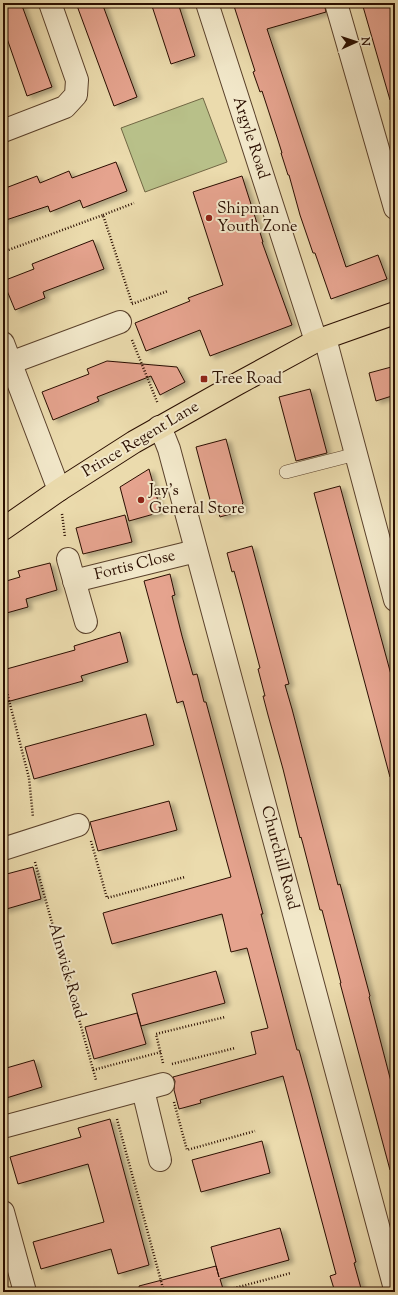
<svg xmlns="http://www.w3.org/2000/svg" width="398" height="1295" font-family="'Sorts Mill Goudy',serif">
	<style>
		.green { fill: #b8c089; stroke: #716744 }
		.building { fill: #e5a38e; stroke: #2a0e00; filter: url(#shadow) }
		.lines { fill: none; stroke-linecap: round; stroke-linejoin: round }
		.service-casing { stroke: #5a412b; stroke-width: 14 }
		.minor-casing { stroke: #5a412b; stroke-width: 24 }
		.primary-casing { stroke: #2a0e00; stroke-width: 24 }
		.path { stroke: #2a0e00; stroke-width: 2.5; stroke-dasharray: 1 2; stroke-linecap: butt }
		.service { stroke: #f2e8ca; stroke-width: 13 }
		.minor { stroke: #f2e8ca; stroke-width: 22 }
		.primary { stroke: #ebdbad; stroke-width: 22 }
		.poi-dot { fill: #8f2418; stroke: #f2e8ca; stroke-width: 1.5 }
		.labels { text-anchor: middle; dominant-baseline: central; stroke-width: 4; stroke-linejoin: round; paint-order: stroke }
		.street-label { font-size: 16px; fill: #2a0e00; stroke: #f2e8ca }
		.poi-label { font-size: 16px; fill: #2a0e00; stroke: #f2e8ca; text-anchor: start }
	</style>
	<defs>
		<filter id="shadow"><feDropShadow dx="4.5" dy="2.5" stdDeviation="2" flood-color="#0004"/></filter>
	</defs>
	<rect width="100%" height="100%" fill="#ebdbad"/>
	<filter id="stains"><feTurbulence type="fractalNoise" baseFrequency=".005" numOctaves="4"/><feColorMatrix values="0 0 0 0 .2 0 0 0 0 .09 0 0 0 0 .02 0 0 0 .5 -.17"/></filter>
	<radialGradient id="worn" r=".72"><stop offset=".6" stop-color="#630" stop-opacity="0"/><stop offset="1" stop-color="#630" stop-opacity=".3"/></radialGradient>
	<path class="green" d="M203,98L227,162L145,192L121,128Z"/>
	<g class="building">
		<path d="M3,3H21L52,87L27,96L3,27Z"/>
		<path d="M76,3H102L137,97L114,106Z"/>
		<path d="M151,3H178L195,56L171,64Z"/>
		<path d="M233,3H324L326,12L267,29L346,267L378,255L387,279L331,299L315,253H313L300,215L289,175H288L281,153H282L277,137L262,91L260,92L253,72L255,71Z"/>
		<path d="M362,3H390L395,23V100H390Z"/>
		<path d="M116,162L127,191L83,208L80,200L50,212L48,206L3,221V189L37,176L40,183L69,171L72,178Z"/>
		<path d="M242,176L263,242H262L292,325L210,356L200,330L146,351L135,323L190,301L188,298L223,285L193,192Z"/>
		<path d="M93,240L104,269L43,292L45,298L15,310L3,281L34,269L32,264Z"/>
		<path d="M107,361L177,367L185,382L160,395L151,376L97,397L99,401L53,420L42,392L89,374L87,369Z"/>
		<path d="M395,366V395L376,401L369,373Z"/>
		<path d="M310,389L327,453L296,461L279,397Z"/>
		<path d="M226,439L243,503L242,504L244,510L220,517L218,510L213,511L196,447Z"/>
		<path d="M149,469L161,512L129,521L120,487Z"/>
		<path d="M340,486L393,682H395V776L390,777L314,493Z"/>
		<path d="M125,515L132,542L83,554L76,528Z"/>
		<path d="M252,546L289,684L285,685L292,709L338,885L340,884L370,996L369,997L395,1097V1169L390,1170L340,983H341L322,910H320L303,844L301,837L300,838L283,769L268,715L263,696H265L258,669L260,668L243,604L234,571L232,572L227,553Z"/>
		<path d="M50,563L57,590L26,599L28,607L3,614V582L20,577L18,571Z"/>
		<path d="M170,574L175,595L172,596L182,636L193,675L197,674L204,702H206L263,914H261L297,1050H299L311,1093L356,1262L354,1263L362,1292H335L330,1276L336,1274L283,1076L200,1100L201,1103L179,1109L174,1090L175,1081L173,1077L256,1054L251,1032L268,1028L247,948L231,952L222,914L112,944L103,913L231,877L183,701L177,703L144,581Z"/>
		<path d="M120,632L128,662L81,676L83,681L3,703V670L75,650L74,646Z"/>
		<path d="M146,714L154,745L34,779L25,747Z"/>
		<path d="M169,801L177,830L98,851L90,822Z"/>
		<path d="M33,867L41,899L3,910V875Z"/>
		<path d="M216,971L225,1003L141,1026L132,994Z"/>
		<path d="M137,1013L146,1044L94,1059L85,1027Z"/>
		<path d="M34,1060L42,1087L3,1099V1069Z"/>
		<path d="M110,1119L149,1265L118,1274L111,1249L41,1269L33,1242L104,1222L88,1164L18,1184L10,1157L81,1137L78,1128Z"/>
		<path d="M262,1141L270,1173L201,1192L192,1160Z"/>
		<path d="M280,1228L289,1260L220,1279L224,1292H140L139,1286L216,1266L219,1277L211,1247Z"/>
	</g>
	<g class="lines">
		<defs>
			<path id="service" d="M286,472L356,454"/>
			<g id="minor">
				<path d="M207,3L316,341"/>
				<path d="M336,3L395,208"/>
				<path d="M3,131L65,107L76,95L77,80L50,3"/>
				<path d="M325,338L395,600"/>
				<path d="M3,343L59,490"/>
				<path d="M10,363L120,322"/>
				<path d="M159,427L165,439L169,449L395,1289"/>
				<path d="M68,559L86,622"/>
				<path d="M74,581L196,551"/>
				<path d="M3,849L78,825"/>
				<path d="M143,1090L160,1160"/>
				<path d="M3,1127L163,1084"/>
				<path d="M3,1212L25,1292"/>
			</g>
			<path id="primary" d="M3,529L59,490L134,442L237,384L316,341L395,313"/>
		</defs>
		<use href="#service" class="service-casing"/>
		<use href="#minor" class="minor-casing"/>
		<use href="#primary" class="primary-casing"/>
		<g class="path">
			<path d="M103,215L134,203"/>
			<path d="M3,252L103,215L132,303"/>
			<path d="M132,304L168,291"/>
			<path d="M132,340L158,404"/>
			<path d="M62,514L65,537"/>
			<path d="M3,677L29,778L33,817"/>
			<path d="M91,841L107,898L185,877"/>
			<path d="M35,862L96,1080"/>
			<path d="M163,1063L156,1034L225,1017"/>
			<path d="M172,1064L235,1048"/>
			<path d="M93,1070L161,1052"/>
			<path d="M174,1102L187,1150L255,1131"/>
			<path d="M117,1119L164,1292"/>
			<path d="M232,1292L231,1289L291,1273"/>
		</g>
		<use href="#service" class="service"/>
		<use href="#minor" class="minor"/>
		<use href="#primary" class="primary"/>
	</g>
	<g class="poi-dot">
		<circle cx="209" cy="218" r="4"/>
		<rect x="200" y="375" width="8" height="8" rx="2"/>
		<circle cx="141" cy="500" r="4"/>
	</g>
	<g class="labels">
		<g class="street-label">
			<text transform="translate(250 138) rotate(72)">Argyle Road</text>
			<text transform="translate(141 440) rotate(-31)">Prince Regent Lane</text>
			<text transform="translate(135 566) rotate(-14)">Fortis Close</text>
			<text transform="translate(279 858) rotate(75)">Churchill Road</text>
			<text transform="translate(66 971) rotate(74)">Alnwick Road</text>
		</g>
		<g class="poi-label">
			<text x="217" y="209">Shipman<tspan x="217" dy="18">Youth Zone</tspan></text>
			<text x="212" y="379">Tree Road</text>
			<text x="149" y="491">Jay's<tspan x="149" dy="18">General Store</tspan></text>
		</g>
	</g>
	<rect width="398" height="1295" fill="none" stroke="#ebdbad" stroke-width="16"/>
	<rect x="4" y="4" width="390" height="1287" fill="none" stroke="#2a0e00" stroke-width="2"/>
	<rect x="8" y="8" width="382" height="1279" fill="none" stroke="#2a0e00"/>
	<g transform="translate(356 42) rotate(87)" stroke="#f2e8ca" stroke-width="3" paint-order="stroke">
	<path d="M0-3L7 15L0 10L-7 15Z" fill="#2a0e00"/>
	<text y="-6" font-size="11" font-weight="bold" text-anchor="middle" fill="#2a0e00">N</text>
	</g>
	<rect width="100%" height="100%" filter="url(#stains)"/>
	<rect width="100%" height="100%" fill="url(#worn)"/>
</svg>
